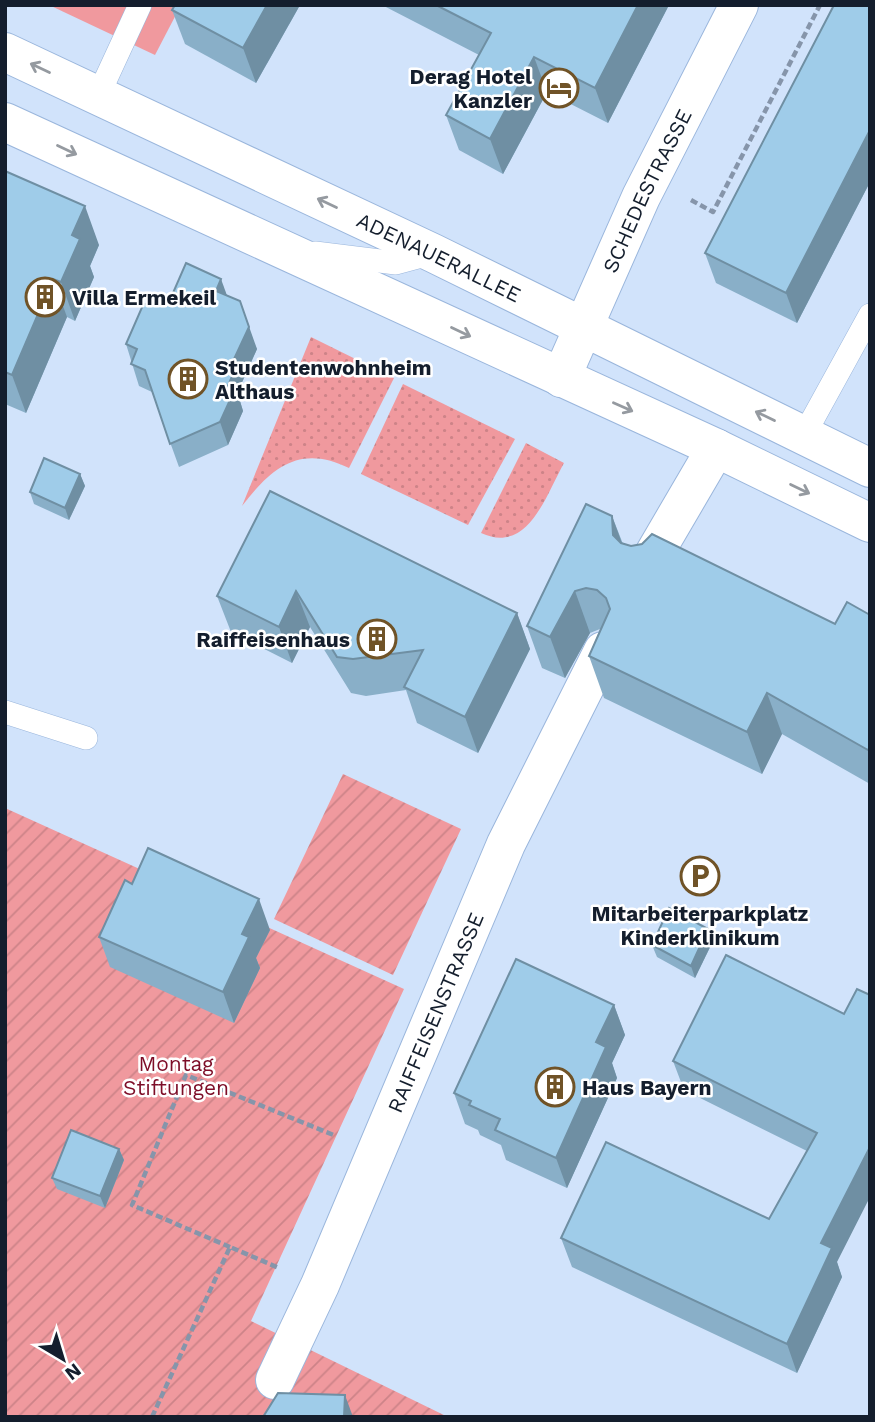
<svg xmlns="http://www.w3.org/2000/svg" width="875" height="1422" font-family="'Work Sans',sans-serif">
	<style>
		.grass { fill: url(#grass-dots) }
		.park { fill: #f0999e }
		.garden { fill: url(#garden-furrows) }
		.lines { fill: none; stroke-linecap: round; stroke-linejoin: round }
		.service-casing { stroke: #9ab6dc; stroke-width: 24 }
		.minor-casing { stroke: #9ab6dc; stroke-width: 40 }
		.primary-casing { stroke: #9ab6dc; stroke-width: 40 }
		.path { stroke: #8695aa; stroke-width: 4.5; stroke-dasharray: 7 3.5; stroke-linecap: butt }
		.service { stroke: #fff; stroke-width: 23 }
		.minor { stroke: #fff; stroke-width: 38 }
		.primary { stroke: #fff; stroke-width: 38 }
		.wall { fill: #89afc8 }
		.shaded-wall { fill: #6f8fa3 }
		.building { fill: #9fcce9; stroke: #6f8fa3; stroke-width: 2 }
		.oneway { stroke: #959aa0 }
		.labels { text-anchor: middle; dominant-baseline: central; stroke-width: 5; stroke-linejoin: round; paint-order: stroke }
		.poi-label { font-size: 21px; font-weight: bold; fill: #141e2d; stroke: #fff; text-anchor: start }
		.street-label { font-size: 21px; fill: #141e2d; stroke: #fff }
		.park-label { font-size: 21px; fill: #7d0d27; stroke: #fff }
	</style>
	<defs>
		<pattern id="grass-dots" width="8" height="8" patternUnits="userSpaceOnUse" patternTransform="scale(1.75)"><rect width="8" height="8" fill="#f0999e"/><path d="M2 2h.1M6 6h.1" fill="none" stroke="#cd8388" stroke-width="1.8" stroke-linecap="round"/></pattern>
		<pattern id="garden-furrows" width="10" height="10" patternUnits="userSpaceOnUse" patternTransform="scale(1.75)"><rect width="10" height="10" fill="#f0999e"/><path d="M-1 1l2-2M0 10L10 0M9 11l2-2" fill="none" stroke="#cd8388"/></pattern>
	</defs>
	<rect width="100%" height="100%" fill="#d1e3fb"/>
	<g class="grass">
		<path d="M311,337L394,378L349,468C300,444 272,467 242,506Z"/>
		<path d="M403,384L515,439L468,525L361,474Z"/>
		<path d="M526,443L564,463C546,495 528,555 481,533Z"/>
	</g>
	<path class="park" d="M49,5H181L155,55Z"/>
	<g class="garden">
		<path d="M343,774L461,829L393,975L274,919Z"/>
		<path d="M5,808L404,989L251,1321L448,1417H5Z"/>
	</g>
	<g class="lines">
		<defs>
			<g id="service">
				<path d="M98,96L140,5"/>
				<path d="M315,253L396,263L433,253"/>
				<path d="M804,435L870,315"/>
				<path d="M5,712L86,738"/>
			</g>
			<g id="minor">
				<path id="s1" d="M561,378L641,197L739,5"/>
				<path d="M647,566L716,448"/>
				<path id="s2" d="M275,1380L320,1285L506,844L603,651"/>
			</g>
			<g id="primary">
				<path id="s3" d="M5,52L433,253L870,468"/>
				<path d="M5,122L716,448L870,523"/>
			</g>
		</defs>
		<use href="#service" class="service-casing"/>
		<use href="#minor" class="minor-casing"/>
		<use href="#primary" class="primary-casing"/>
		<g class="path">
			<path d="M691,200L713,212L820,5"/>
			<path d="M230,1247L132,1205L186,1075L336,1136"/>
			<path d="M152,1417L230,1247L279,1268"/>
		</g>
		<use href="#service" class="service"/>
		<use href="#minor" class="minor"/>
		<use href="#primary" class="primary"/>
	</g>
	<g class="wall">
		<path d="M175,5H300L256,83L185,44L172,10Z"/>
		<path d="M382,5H669L608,123L547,92L503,174L459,150L446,115L479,55Z"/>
		<path d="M870,5V182L797,323L716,283L705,253Z"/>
		<path d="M5,171L99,245L90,266L94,277L75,321L67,317L26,413L5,404Z"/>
		<path d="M228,296L257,349L239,389L241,397L240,401L243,411L228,445L179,467L152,392L139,386L126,344Z"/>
		<path d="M80,474L85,486L69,520L34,504L30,492Z"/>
		<path d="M270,491L517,613L530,649L478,753L417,723L406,690L366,696L351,693L310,627L292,663L231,632L217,596Z"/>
		<path d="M612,516L623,544L835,624L870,615V784L782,734L762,774L604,698L589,656L600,629L590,633L565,678L542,668L527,626Z"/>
		<path d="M132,884L270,930L256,958L260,968L234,1023L110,967L99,937Z"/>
		<path d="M708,929L713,941L695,978L657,957L652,945Z"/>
		<path d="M614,1005L625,1035L612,1063L617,1078L567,1188L506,1160L501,1145L480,1135L478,1130L465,1124L454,1093Z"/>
		<path d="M844,1014L837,1262L842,1277L797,1373L572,1267L561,1238L769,1219L807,1151L684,1090L673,1061Z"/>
		<path d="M119,1149L124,1160L105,1208L57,1189L52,1178Z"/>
	</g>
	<g class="shaded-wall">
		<path d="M267,5H300L256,83L243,48Z"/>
		<path d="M638,5H669L608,123L595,88Z"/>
		<path d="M534,57L547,92L503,174L490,139Z"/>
		<path d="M870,130V182L797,323L786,293Z"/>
		<path d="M85,206L99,245L90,266L94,277L75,321L61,282L72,235Z"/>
		<path d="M53,279L67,317L26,413L12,375Z"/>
		<path d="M221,279L229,301L216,291Z"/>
		<path d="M240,301L257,349L239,389L241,397L240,401L243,411L228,445L220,422L228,386V372Z"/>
		<path d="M80,474L85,486L69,520L65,508Z"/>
		<path d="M612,516L627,557L613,535Z"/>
		<path d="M296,591L310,627L292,663L279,627Z"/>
		<path d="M575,591L590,633L565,678L550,637Z"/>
		<path d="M517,613L530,649L478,753L465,717Z"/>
		<path d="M767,693L782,734L762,774L747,732Z"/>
		<path d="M259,899L270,930L256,958L260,968L234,1023L223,992L242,934Z"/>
		<path d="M708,929L713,941L695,978L691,966Z"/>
		<path d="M614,1005L625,1035L612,1063L617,1078L567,1188L556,1158L596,1042Z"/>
		<path d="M870,1147V1197L837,1262L842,1277L797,1373L787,1344L821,1243Z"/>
		<path d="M119,1149L124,1160L105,1208L100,1196Z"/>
		<path d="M345,1395L353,1417H344Z"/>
	</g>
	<g class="building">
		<path d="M175,5H267L243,48L172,10Z"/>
		<path d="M436,5H638L595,88L534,57L490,139L446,115L491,33Z"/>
		<path d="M834,5H870V130L786,293L705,253Z"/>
		<path d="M5,171L85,206L72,235L80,239L61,282L53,279L12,375L5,372Z"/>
		<path d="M186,263L221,279L216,291L240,301L249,327L228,372L233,374L228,386L235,389L220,422L170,444L145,370L131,364L137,349L126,344L143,305L173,293Z"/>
		<path d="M44,458L80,474L65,508L30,492Z"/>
		<path d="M270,491L517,613L465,717L404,687L423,650L353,659L337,657L296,591L279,627L217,596Z"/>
		<path d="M586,504L612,516L613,535L621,543L631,546L642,544L652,534L835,624L847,602L870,615V747L868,750L767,693L747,732L589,656L610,609L606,598L597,590L586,588L575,591L550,637L527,626Z"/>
		<path d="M148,848L259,899L242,934L249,937L223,992L99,937L125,880L132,884Z"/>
		<path d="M669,908L708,929L691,966L652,945Z"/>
		<path d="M726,955L844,1014L857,989L870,995V1147L821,1243L832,1248L787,1344L561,1238L606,1142L769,1219L817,1133L673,1061Z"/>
		<path d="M516,959L614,1005L596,1042L606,1047L556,1158L495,1130L500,1119L469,1105L471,1101L454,1093Z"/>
		<path d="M71,1130L119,1149L100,1196L52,1178Z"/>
		<path d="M278,1393L345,1395L344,1417H263Z"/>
	</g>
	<defs><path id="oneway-shaft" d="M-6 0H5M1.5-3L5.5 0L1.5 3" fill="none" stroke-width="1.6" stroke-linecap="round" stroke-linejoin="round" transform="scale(1.75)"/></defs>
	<g class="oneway">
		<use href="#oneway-shaft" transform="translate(40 68) rotate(-155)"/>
		<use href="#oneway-shaft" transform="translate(67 150) rotate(25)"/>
		<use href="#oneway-shaft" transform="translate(327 203) rotate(-155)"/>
		<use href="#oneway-shaft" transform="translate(461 332) rotate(25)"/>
		<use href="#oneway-shaft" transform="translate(623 407) rotate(24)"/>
		<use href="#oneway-shaft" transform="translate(765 416) rotate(-154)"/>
		<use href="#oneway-shaft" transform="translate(800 489) rotate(26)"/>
	</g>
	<defs>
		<symbol id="hotel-ring" viewBox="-11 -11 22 22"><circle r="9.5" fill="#fff" stroke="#705327" stroke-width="1.5"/><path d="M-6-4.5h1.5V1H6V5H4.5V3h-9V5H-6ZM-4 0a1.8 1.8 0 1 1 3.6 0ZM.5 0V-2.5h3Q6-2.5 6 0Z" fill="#705327"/></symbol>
		<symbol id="building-ring" viewBox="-11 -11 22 22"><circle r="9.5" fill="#fff" stroke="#705327" stroke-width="1.5"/><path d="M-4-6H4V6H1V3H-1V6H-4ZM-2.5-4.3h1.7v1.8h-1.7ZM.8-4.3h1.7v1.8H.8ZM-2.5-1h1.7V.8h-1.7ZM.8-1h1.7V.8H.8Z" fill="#705327"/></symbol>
		<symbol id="parking-ring" viewBox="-11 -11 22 22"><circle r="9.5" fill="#fff" stroke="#705327" stroke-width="1.5"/><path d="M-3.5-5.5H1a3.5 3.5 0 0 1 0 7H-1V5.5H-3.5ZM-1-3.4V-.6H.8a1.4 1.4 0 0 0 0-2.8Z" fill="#705327"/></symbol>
	</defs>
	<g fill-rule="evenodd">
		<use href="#hotel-ring" x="537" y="66" width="44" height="44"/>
		<use href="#building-ring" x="23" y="275" width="44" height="44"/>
		<use href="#building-ring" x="166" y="357" width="44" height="44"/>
		<use href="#building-ring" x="355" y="617" width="44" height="44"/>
		<use href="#parking-ring" x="678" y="854" width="44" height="44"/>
		<use href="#building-ring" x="533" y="1065" width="44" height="44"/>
	</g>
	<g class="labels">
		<g class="poi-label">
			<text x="532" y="76" text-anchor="end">Derag Hotel<tspan x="532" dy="24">Kanzler</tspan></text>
			<text x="72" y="297">Villa Ermekeil</text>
			<text x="215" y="367">Studentenwohnheim<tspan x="215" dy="24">Althaus</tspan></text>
			<text x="350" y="639" text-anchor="end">Raiffeisenhaus</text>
			<text x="700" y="913" text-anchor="middle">Mitarbeiterparkplatz<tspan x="700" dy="24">Kinderklinikum</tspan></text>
			<text x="582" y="1087">Haus Bayern</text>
		</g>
		<g class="street-label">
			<text stroke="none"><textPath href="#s1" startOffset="206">SCHEDESTRASSE</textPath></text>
			<text stroke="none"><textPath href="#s3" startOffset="480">ADENAUERALLEE</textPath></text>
			<text stroke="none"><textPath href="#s2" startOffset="401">RAIFFEISENSTRASSE</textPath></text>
		</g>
		<g class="park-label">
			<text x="176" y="1063">Montag<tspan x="176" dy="24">Stiftungen</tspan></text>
		</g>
	</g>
	<rect width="875" height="1422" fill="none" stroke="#141e2d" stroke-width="14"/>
	<g transform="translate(63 1359) rotate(142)" stroke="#ffffff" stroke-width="5" paint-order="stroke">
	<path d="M0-5L12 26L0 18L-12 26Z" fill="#141e2d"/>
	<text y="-10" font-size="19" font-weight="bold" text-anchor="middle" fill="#141e2d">N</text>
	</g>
</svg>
